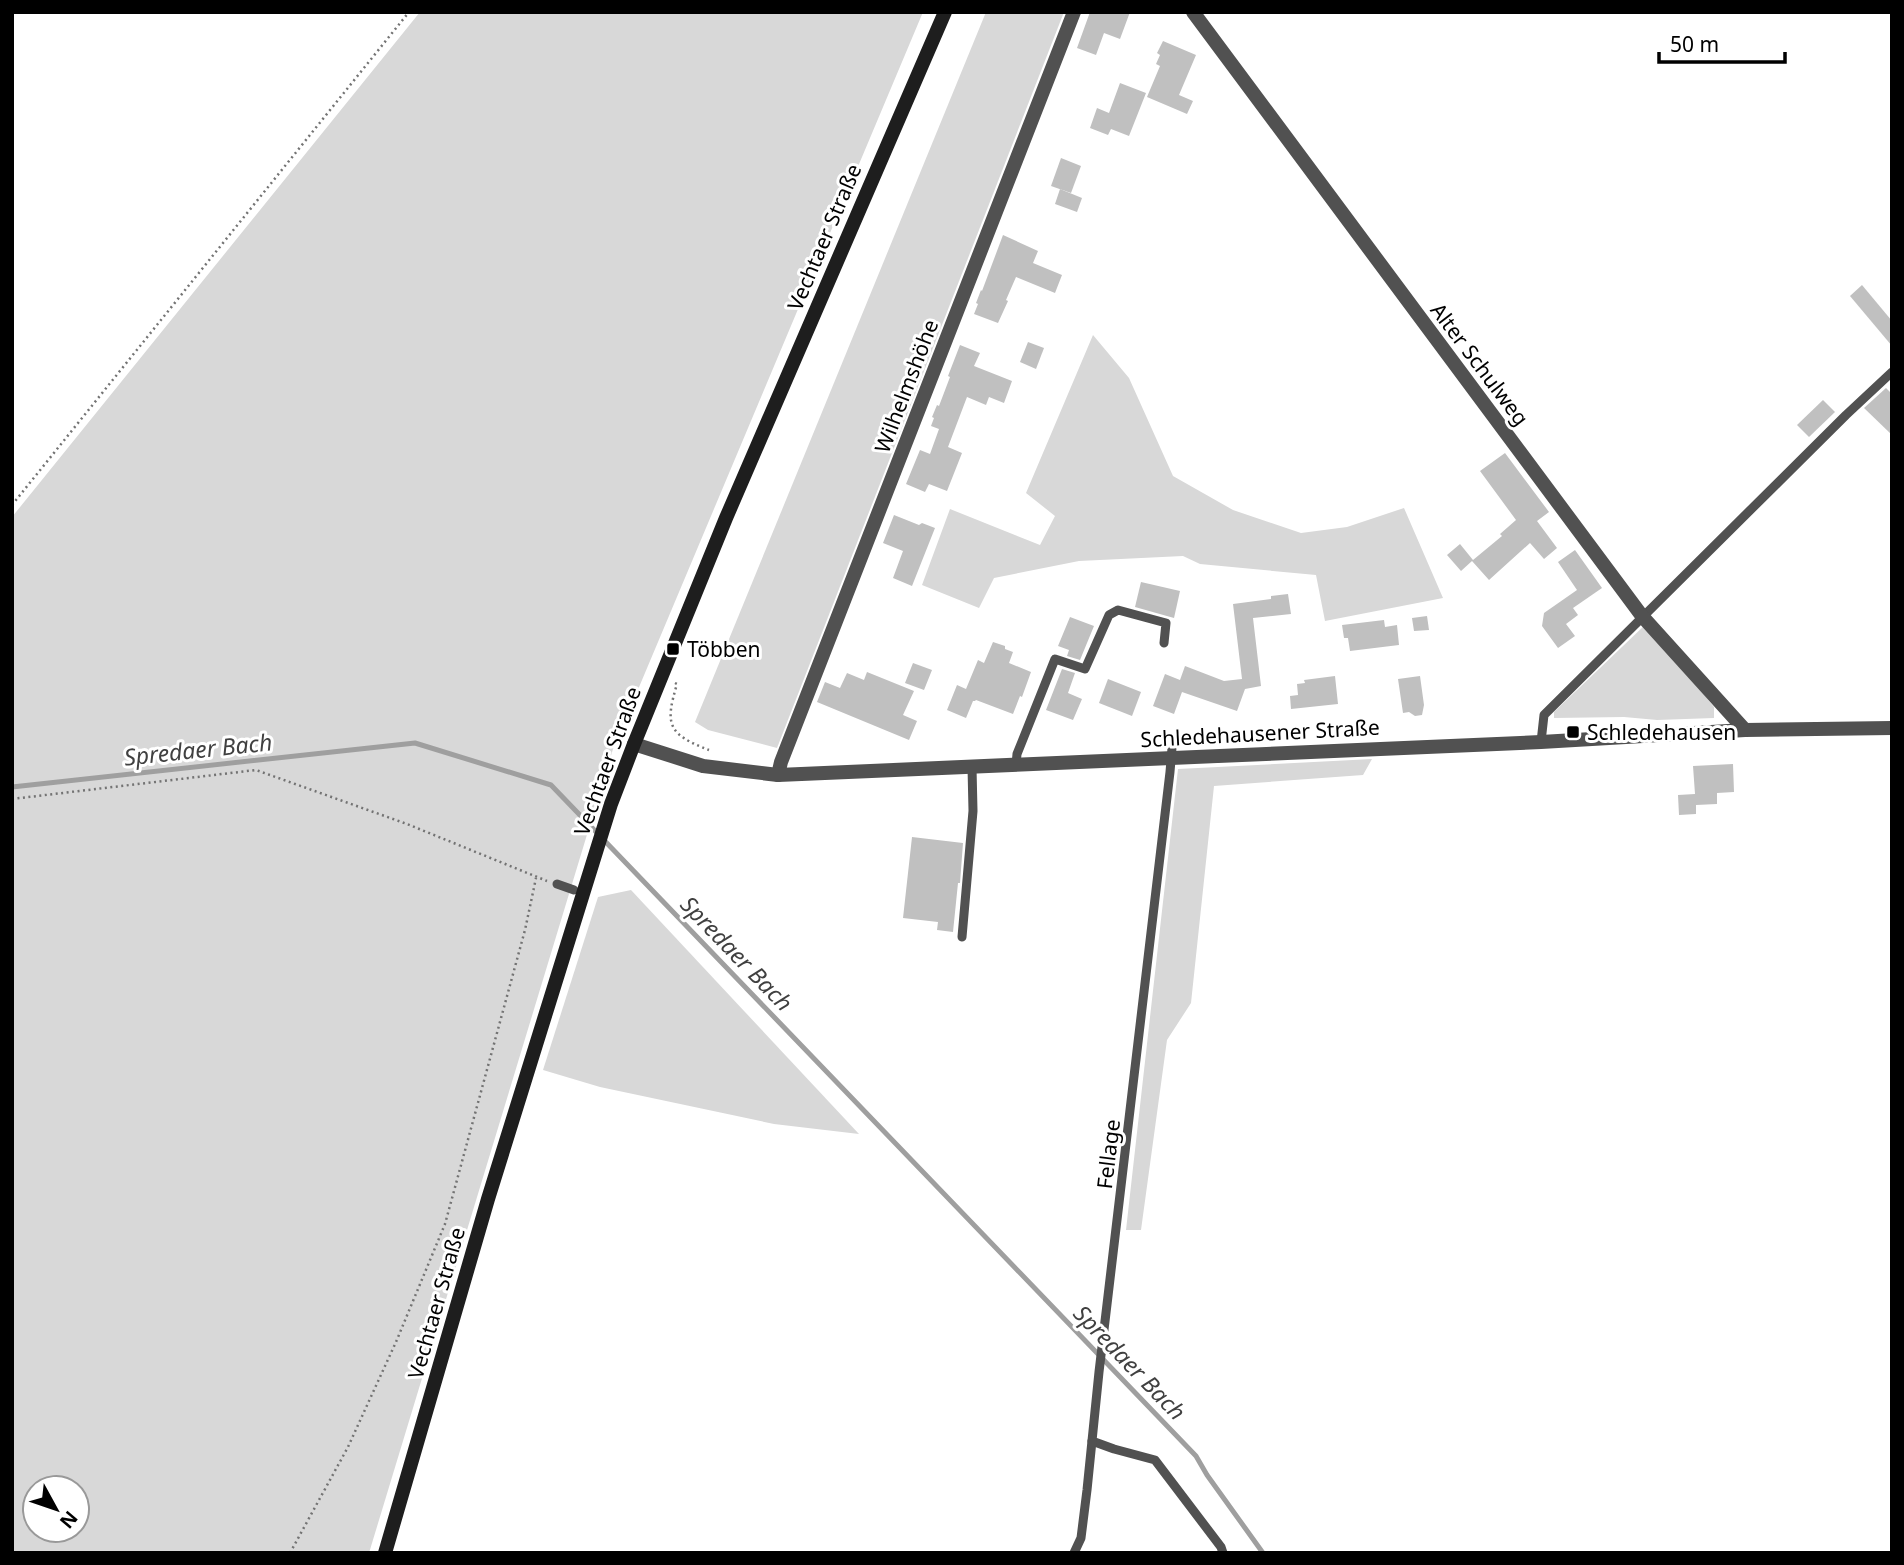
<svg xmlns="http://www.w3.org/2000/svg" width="1904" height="1565" font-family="'Noto Sans',sans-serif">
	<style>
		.green { fill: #d8d8d8; fill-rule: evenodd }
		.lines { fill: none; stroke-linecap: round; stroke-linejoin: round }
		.stream { stroke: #9f9f9f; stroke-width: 5 }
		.building { fill: #c0c0c0 }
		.path { stroke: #737373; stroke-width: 2.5; stroke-dasharray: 2 3.5; stroke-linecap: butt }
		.service { stroke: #515151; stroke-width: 9 }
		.minor { stroke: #515151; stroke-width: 14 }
		.tertiary { stroke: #515151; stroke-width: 14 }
		.secondary { stroke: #1e1e1e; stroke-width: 14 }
		.poi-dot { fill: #000; stroke: #fff; stroke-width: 2.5 }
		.labels { text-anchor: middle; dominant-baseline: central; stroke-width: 6; stroke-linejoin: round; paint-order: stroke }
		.street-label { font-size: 21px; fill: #000; stroke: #fff }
		.poi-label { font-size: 21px; fill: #000; stroke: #fff; text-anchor: start }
		.water-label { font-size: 23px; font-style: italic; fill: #404040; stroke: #fff }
	</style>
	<rect width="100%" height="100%" fill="#fff"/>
	<g class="green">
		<path d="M420,12H923L613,749L369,1553H12V517ZM35,1488H77V1530H35Z"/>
		<path d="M986,12H1064L777,748L708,730L695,722Z"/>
		<path d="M1093,335L1129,378L1173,476L1233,510L1301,533L1347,527L1404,508L1443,598L1325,621L1316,575L1200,564L1183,556L1079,561L994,578L979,608L922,585L950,509L1040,545L1055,516L1026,493Z"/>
		<path d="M1646,624L1714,707V718L1657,720L1624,717L1554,718V712Z"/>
		<path d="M1372,759L1363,775L1214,786L1191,1003L1167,1040L1141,1230H1126L1178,769Z"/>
		<path d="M631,890L859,1134L774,1124L600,1087L543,1070L598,897Z"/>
	</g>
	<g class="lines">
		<path class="stream" d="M12,787L415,743L551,785L1196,1456L1207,1475L1263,1553"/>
	</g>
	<g class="building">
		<path d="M1090,12H1130L1120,39L1104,33L1096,55L1077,48Z"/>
		<path d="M1163,41L1196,55L1179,95L1193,101L1187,114L1147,97L1160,66L1156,64L1160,55L1157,53Z"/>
		<path d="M1120,83L1146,93L1129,136L1111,129L1108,135L1090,128L1097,108L1109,113Z"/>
		<path d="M1061,158L1081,166L1071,193L1051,186Z"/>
		<path d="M1060,189L1082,198L1077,212L1055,204Z"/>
		<path d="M1003,235L1038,251L1033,263L1062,275L1055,293L1016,277L1006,300L1008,301L998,323L974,314L978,304L976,303L981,290L982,291Z"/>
		<path d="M1862,285L1892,321V346L1850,296Z"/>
		<path d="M1028,342L1044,348L1036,369L1020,362Z"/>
		<path d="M960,345L980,353L974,366L1012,381L1004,403L989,397L986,405L967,397L948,447L962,453L947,491L929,484L925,492L906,484L920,450L930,454L939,429L931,426L934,418L932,417L937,405L939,406L950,377L948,376Z"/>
		<path d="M1886,388L1892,394V435L1864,408Z"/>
		<path d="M1823,400L1835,412L1809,437L1797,425Z"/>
		<path d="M1505,453L1549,512L1537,521L1557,548L1544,559L1530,543L1489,580L1472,561L1461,571L1447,555L1460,544L1473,560L1502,536L1500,534L1516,520L1480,471Z"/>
		<path d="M894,515L919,525L922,523L935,528L912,586L893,578L903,551L883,543Z"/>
		<path d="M1575,550L1602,588L1573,608L1578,615L1566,624L1575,636L1558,648L1542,626L1544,613L1577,590L1558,562Z"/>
		<path d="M1141,582L1180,591L1174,618L1135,607Z"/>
		<path d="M1288,594L1291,614L1253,618L1261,686L1245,689L1237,711L1182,692L1174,714L1153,706L1165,674L1180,680L1185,666L1224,681L1242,679L1233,604L1271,599V596Z"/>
		<path d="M1427,616L1429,630L1414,631L1412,618Z"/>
		<path d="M1070,617L1094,626L1080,660L1067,656L1069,650L1058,646Z"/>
		<path d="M1384,620L1385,627L1397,625L1399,645L1350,651L1348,638H1344L1342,625Z"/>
		<path d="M993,642L1005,646V649L1013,652L1009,663L1031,672L1022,697L1020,696L1013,714L976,700L975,701H973L966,718L947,710L957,685L966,689L978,660L984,663Z"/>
		<path d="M913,663L932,670L924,690L905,683Z"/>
		<path d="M1062,669L1075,673L1068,693L1082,699L1073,720L1046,710Z"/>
		<path d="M867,672L914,691L903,715L917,721L909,740L817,702L825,682L840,688L847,673L864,680Z"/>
		<path d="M1335,676L1338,704L1291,709L1290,696L1298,695L1297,684L1305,683L1304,680Z"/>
		<path d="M1420,676L1424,705L1422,715L1415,716L1409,712L1403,713L1398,679Z"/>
		<path d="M1108,679L1141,692L1132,716L1099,703Z"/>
		<path d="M1733,764L1734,792L1717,793V804L1696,805V814L1679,815L1678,795L1695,794L1693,766Z"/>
		<path d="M912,837L963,843L960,883H958L953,932L937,930L938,922L903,918Z"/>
	</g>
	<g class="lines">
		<g class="path">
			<path d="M12,505L409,12"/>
			<path d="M675,683L677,684C665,724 667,734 709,750"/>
			<path d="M12,799L256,770L407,824L547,881"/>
			<path d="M290,1553L348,1447L396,1342L445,1224L525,930L536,878"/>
		</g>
		<g class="service">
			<path d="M1541,742L1544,715L1846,415L1892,372"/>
			<path d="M1016,765L1017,754L1055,659L1085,669L1109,615L1118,610L1166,623L1164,643"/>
			<path d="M557,884L574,890"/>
			<path d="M962,937L973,811L972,767"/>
			<path d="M1092,1441L1114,1449L1155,1460L1221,1547L1223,1553"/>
			<path d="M1074,1553L1081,1538L1087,1490L1099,1372L1170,772L1172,748"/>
		</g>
		<g class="minor">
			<path d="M1193,12L1642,616L1745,730"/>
			<path d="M778,775L781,762L1074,12"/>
		</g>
		<path class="tertiary" d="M634,744L703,766L778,775L1541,742L1745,730L1892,728"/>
		<path class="secondary" d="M385,1553L488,1199L611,804L634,744L726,518L945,12"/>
	</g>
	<g class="poi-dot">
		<rect x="666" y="642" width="14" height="14" rx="3.5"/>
		<rect x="1566" y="725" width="14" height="14" rx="3.5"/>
	</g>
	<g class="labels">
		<g class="street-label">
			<text transform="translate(824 237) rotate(-67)">Vechtaer Straße</text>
			<text transform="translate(1480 364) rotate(53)">Alter Schulweg</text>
			<text transform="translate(906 386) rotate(-69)">Wilhelmshöhe</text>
			<text transform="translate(1260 733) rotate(-3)">Schledehausener Straße</text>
			<text transform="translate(607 761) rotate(-70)">Vechtaer Straße</text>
			<text transform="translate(1108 1154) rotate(-83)">Fellage</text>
			<text transform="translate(436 1303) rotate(-74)">Vechtaer Straße</text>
		</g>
		<g class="poi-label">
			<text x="687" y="649">Többen</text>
			<text x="1587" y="732">Schledehausen</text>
		</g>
		<g class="water-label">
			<text transform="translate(198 749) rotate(-6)">Spredaer Bach</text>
			<text transform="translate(737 953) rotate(46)">Spredaer Bach</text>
			<text transform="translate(1130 1362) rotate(46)">Spredaer Bach</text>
		</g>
	</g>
	<rect width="1904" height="1565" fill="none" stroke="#000000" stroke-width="28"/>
	<g transform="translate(56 1509) rotate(130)"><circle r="33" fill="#ffffff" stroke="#999999" stroke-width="2"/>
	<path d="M0-5L12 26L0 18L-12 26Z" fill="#000000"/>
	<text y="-10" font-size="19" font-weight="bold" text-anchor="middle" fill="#000000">N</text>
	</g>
	<path d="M1659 52v10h126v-10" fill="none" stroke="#000000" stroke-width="3.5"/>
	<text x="1670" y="52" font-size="21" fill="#000000" stroke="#ffffff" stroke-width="5" paint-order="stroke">50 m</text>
</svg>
